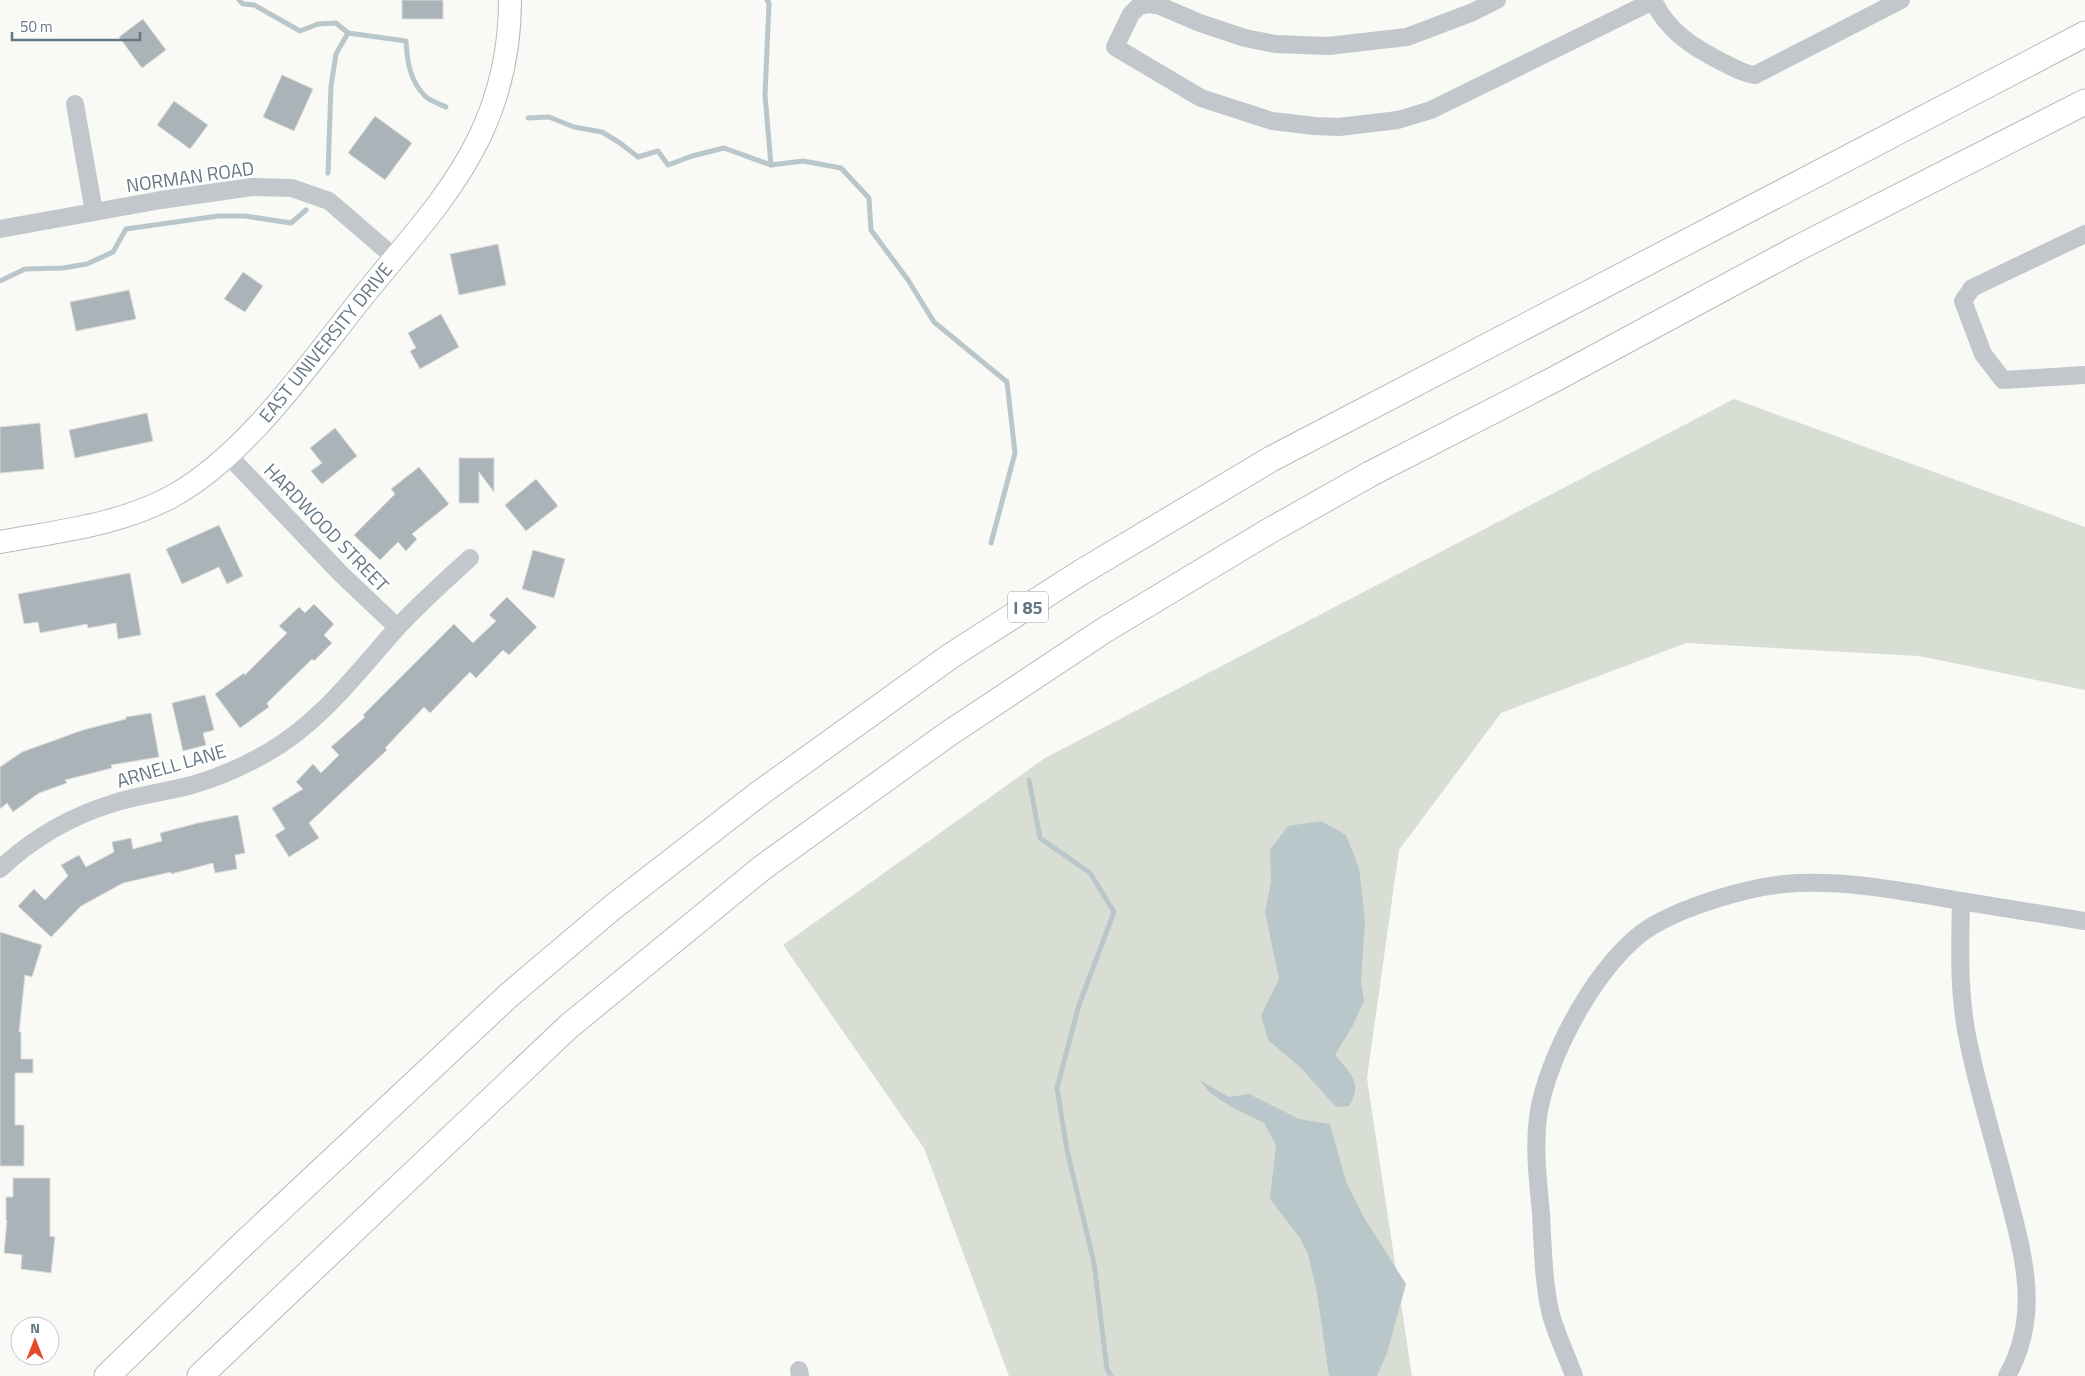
<svg xmlns="http://www.w3.org/2000/svg" width="2085" height="1376" font-family="'Titillium Web',sans-serif">
	<style>
		.green { fill: #d9ded5 }
		.water { fill: #b9c7ca }
		.lines { fill: none; stroke-linecap: round; stroke-linejoin: round }
		.stream { stroke: #b9c7ca; stroke-width: 5 }
		.building { fill: #a9b3b8; stroke: #dbdbd9 }
		.major-casing { stroke: #b6bbbf; stroke-width: 24 }
		.highway-casing { stroke: #b6babd; stroke-width: 27 }
		.minor { stroke: #c2c7cb; stroke-width: 18 }
		.major { stroke: #fff; stroke-width: 22 }
		.highway { stroke: #fff; stroke-width: 25 }
		.labels { text-anchor: middle; dominant-baseline: central; stroke-width: 5; stroke-linejoin: round; paint-order: stroke }
		.shield { fill: #fff; stroke: #92a0a8; stroke-width: 1 }
		.shield-label { font-size: 18px; font-weight: bold; fill: #647782 }
		.street-label { font-size: 19px; fill: #647782; stroke: #fff }
	</style>
	<rect width="100%" height="100%" fill="#f9f9f6"/>
	<path class="green" d="M1734,399L2085,527V690L1919,656L1686,643L1501,713L1399,850L1367,1078L1412,1376H1009L924,1148L783,945L1045,758Z"/>
	<g class="water">
		<path d="M1321,821L1346,835L1359,868L1365,921L1361,981L1364,1001L1353,1025L1335,1055C1349,1072 1364,1083 1349,1106L1336,1107L1301,1068L1268,1040L1261,1015L1279,979L1265,912L1271,882L1270,850L1288,826Z"/>
		<path d="M1200,1080L1229,1097L1249,1094L1299,1119L1330,1124L1346,1182L1363,1216L1406,1284L1387,1353L1377,1376H1329L1317,1293L1308,1254L1300,1238L1270,1199L1276,1145L1264,1123L1233,1108L1210,1093Z"/>
	</g>
	<g class="lines">
		<g class="stream">
			<path d="M239,0L243,4L254,5L300,31L318,24L336,23L348,33L406,41C407,61 410,81 425,96C430,101 440,104 446,107"/>
			<path d="M767,0L769,3L765,95L771,165L803,161L841,168L869,198L871,230L908,280L934,322L1007,382L1015,453L991,543"/>
			<path d="M528,118L549,117L574,127L602,132L620,143L638,157L658,151L668,165L692,156L724,148L771,165"/>
			<path d="M328,173L331,86L336,54L348,33"/>
			<path d="M0,281L25,269L63,268L87,264L113,252L126,229L218,216H245L291,223L306,210"/>
			<path d="M1029,780L1040,838L1090,873L1114,912L1079,1005L1057,1088L1067,1150L1094,1263L1107,1369L1111,1376"/>
		</g>
	</g>
	<g class="building">
		<rect x="402" y="0" width="41" height="19"/>
		<path d="M143,19L166,50L142,68L119,37Z"/>
		<path d="M282,75L313,89L294,131L263,117Z"/>
		<path d="M174,101L208,125L190,149L157,125Z"/>
		<path d="M375,116L412,143L385,180L348,153Z"/>
		<path d="M498,244L506,285L459,295L450,254Z"/>
		<path d="M243,272L263,286L245,312L224,299Z"/>
		<path d="M129,290L136,319L76,331L70,302Z"/>
		<path d="M441,314L459,347L420,369L410,351L416,348L408,333Z"/>
		<path d="M147,413L153,441L75,458L69,430Z"/>
		<path d="M40,423L44,469L0,473V427Z"/>
		<path d="M335,428L357,456L322,484L311,471L322,463L310,448Z"/>
		<path d="M459,458H494V492L479,472V503H459Z"/>
		<path d="M419,467L449,504L412,534L417,539L406,551L398,542L380,560L354,535L395,494L391,489Z"/>
		<path d="M536,479L558,506L526,531L505,505Z"/>
		<path d="M219,525L243,576L227,584L219,567L182,584L166,549Z"/>
		<path d="M533,550L565,559L554,598L522,589Z"/>
		<path d="M130,573L141,635L118,639L116,623L88,628L87,624L40,633L38,622L24,624L18,594Z"/>
		<path d="M507,597L537,627L509,655L503,650L476,678L470,672L430,713L424,707L385,748L387,750L309,823L319,838L289,857L275,835L285,829L272,808L303,789L296,782L313,764L321,773L339,755L331,747L365,717L363,715L454,624L473,643L496,621L489,615Z"/>
		<path d="M314,604L334,624L324,635L332,643L314,661L312,659L267,703L269,707L240,728L215,694L244,673L245,675L287,633L279,626L299,607L305,613Z"/>
		<path d="M205,695L214,730L203,733L206,745L183,751L172,703Z"/>
		<path d="M151,713L159,757L111,765L112,768L65,780L67,783L39,793L13,812L7,803L0,809V767L22,752L83,730L126,719V717Z"/>
		<path d="M238,815L245,853L235,855L237,869L215,873L213,863L171,874V872L123,883L81,906L51,937L18,906L34,889L45,900L68,876L61,865L79,855L86,867L114,852L112,842L131,838L133,849L162,841L160,833L198,823Z"/>
		<path d="M0,932L42,945L32,977L25,975L19,1032H21V1059H33V1073H15V1125H24V1166H0Z"/>
		<path d="M13,1178H50V1236L55,1237L51,1273L21,1269L22,1255L4,1253L7,1220H6V1197H13Z"/>
	</g>
	<g class="lines">
		<defs>
			<path id="major" d="M0,542C59,531 120,525 173,496C249,453 311,361 365,294C406,243 452,195 480,136C500,94 510,46 510,0"/>
			<g id="highway">
				<path d="M107,1376L241,1246L508,996L613,907L760,793L952,655L1080,573L1271,459L2085,34"/>
				<path d="M200,1376L568,1027L762,868L948,734L1103,631L1264,534L1370,474L1553,380L1796,249L2085,102"/>
			</g>
		</defs>
		<use href="#major" class="major-casing"/>
		<use href="#highway" class="highway-casing"/>
		<g class="minor">
			<path d="M1497,0L1473,12L1407,37L1328,46L1275,44L1245,38L1200,23L1160,6L1149,4L1139,6L1131,14L1115,47L1201,98L1272,121L1315,126L1339,127L1398,120L1431,110L1653,1"/>
			<path d="M1653,0C1667,31 1693,47 1722,62C1733,67 1743,74 1755,75L1901,0"/>
			<path d="M75,104L94,212"/>
			<path d="M0,229L161,200L252,187L292,188L329,201L394,257"/>
			<path d="M2085,234L1972,288L1963,301L1983,354L2003,380L2085,375"/>
			<path d="M228,455L341,574L397,627"/>
			<path d="M0,869C33,838 71,816 114,803C139,795 166,792 192,785C217,778 242,767 265,754C319,724 356,674 396,629C419,604 445,581 470,558"/>
			<path d="M1961,901L2085,921"/>
			<path d="M799,1370L800,1376"/>
			<path d="M1574,1376C1567,1356 1557,1336 1551,1315C1543,1282 1543,1248 1541,1214C1538,1182 1534,1149 1538,1117C1546,1057 1600,957 1652,926C1686,906 1745,888 1784,884C1843,879 1903,891 1961,901C1960,950 1958,997 1969,1045C1979,1093 1994,1141 2006,1188C2023,1252 2042,1315 2007,1376"/>
		</g>
		<use href="#major" class="major"/>
		<use href="#highway" class="highway"/>
	</g>
	<g class="labels">
		<rect class="shield" x="1008" y="591.5" width="40" height="31" rx="4"/>
		<g class="shield-label">
			<text x="1028" y="607">I 85</text>
		</g>
		<g class="street-label">
			<text transform="translate(190 176) rotate(-8)">NORMAN ROAD</text>
			<text transform="translate(325 342) rotate(-51)">EAST UNIVERSITY DRIVE</text>
			<text transform="translate(327 527) rotate(46)">HARDWOOD STREET</text>
			<text transform="translate(171 765) rotate(-16)">ARNELL LANE</text>
		</g>
	</g>
	<g transform="translate(35 1341)"><circle r="24" fill="#ffffff" stroke="#c1c9cd"/>
	<path d="M0-4L9 19L0 12L-9 19Z" fill="#e54a2a"/>
	<text y="-8" font-size="14" font-weight="bold" text-anchor="middle" fill="#647782">N</text>
	</g>
	<path d="M12 32v8h128v-8" fill="none" stroke="#647782" stroke-width="2.5"/>
	<text x="20" y="32" font-size="15" fill="#647782" stroke="#ffffff" stroke-width="4" paint-order="stroke">50 m</text>
</svg>
